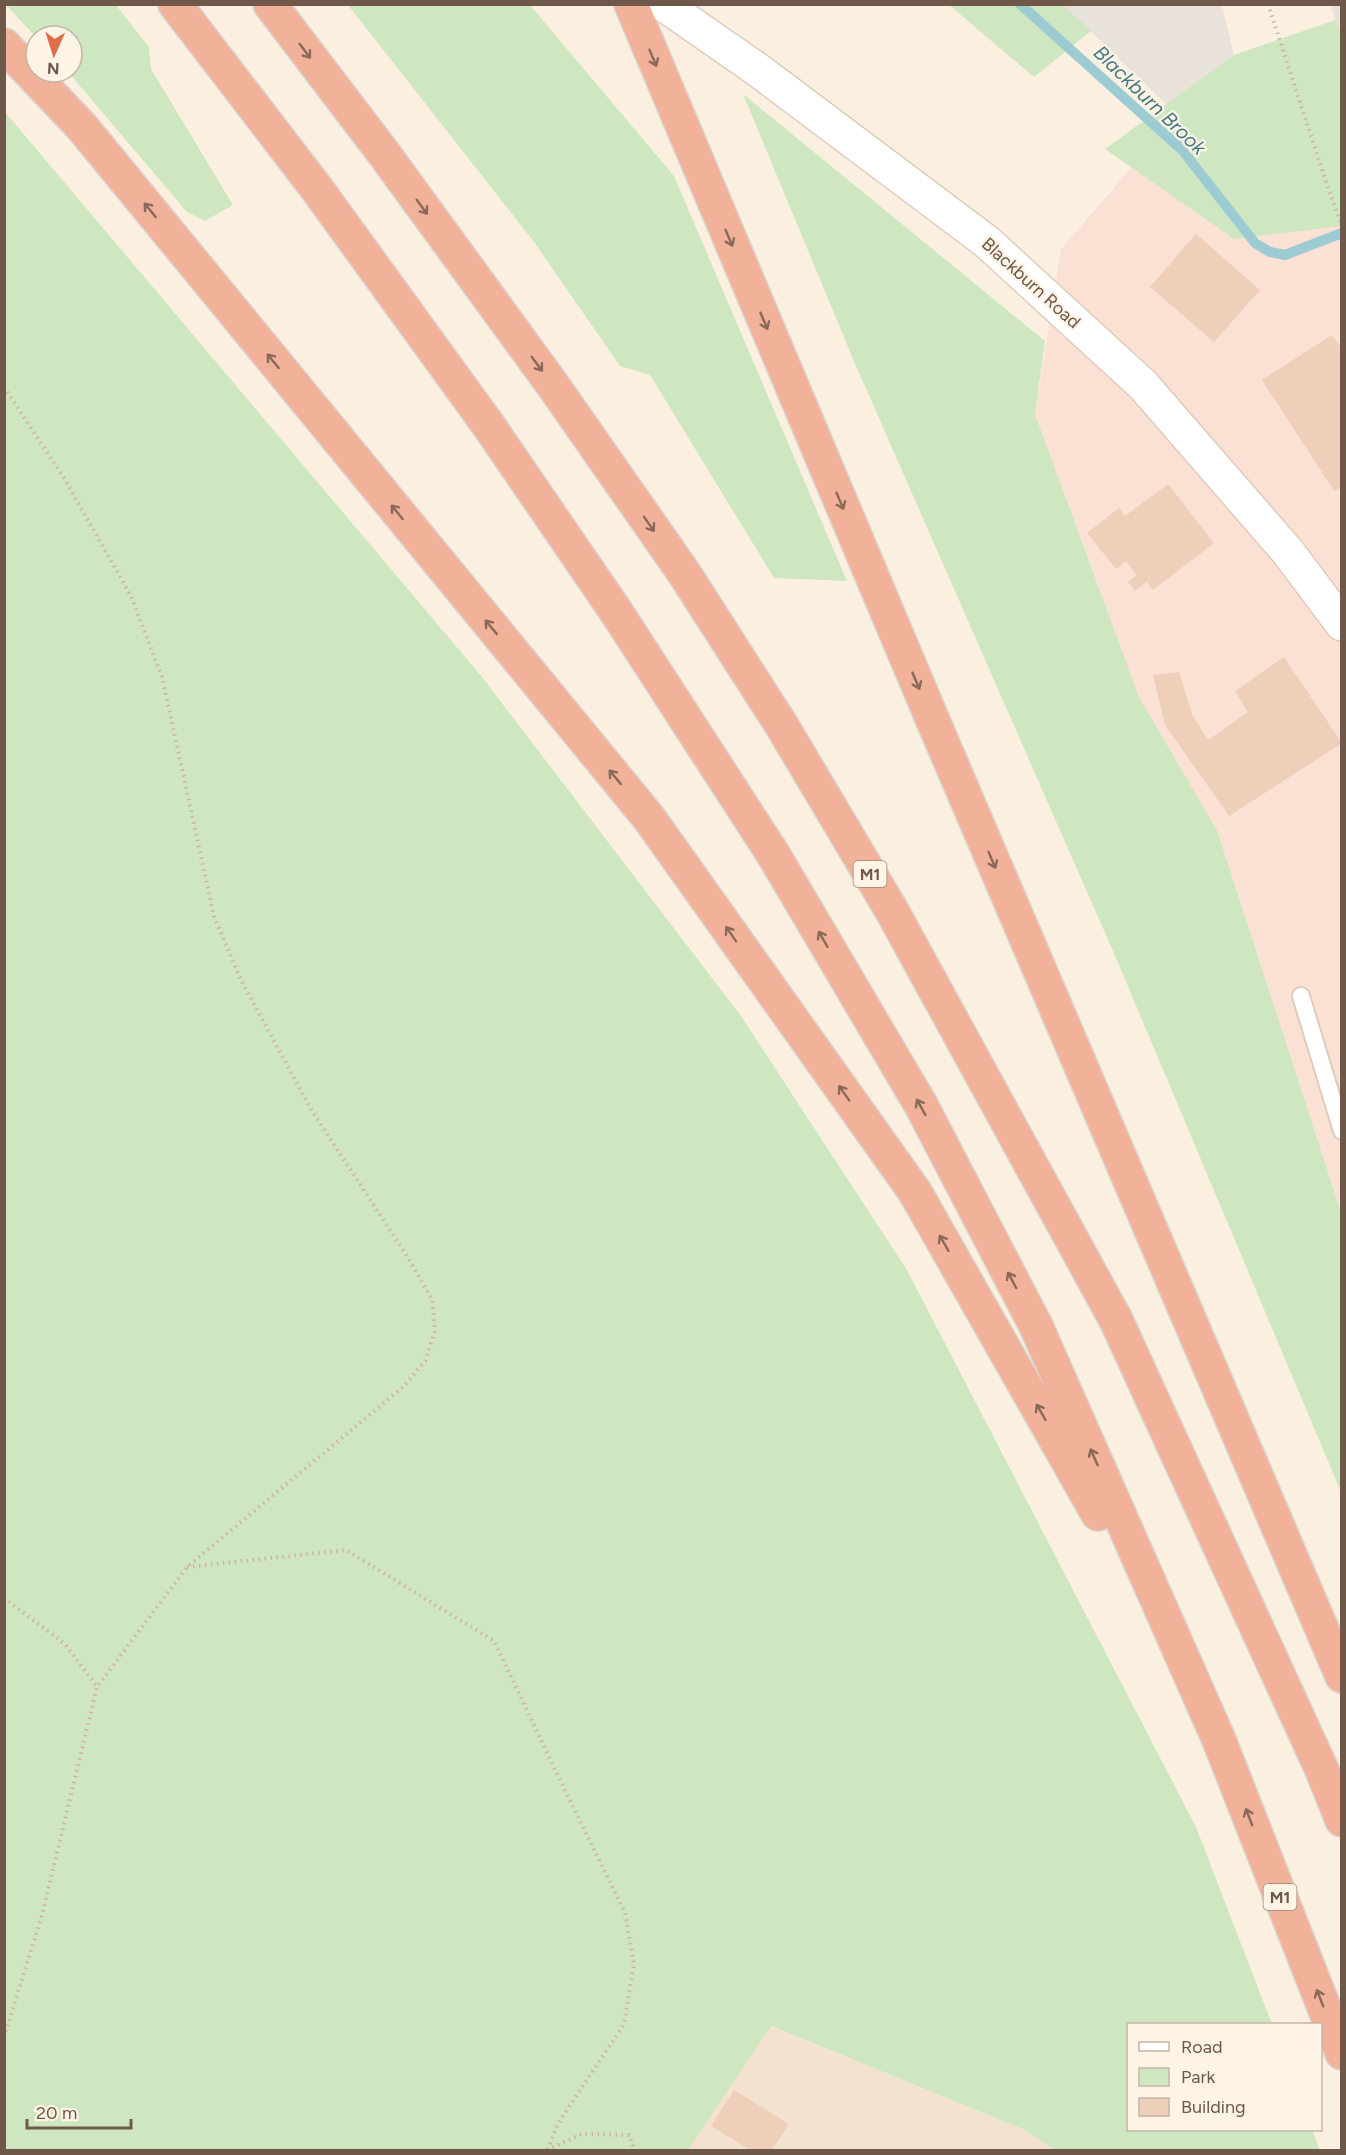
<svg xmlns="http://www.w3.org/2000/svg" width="1346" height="2155" font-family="Figtree,sans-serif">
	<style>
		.residential { fill: #f2e2cf }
		.commercial { fill: #fbe0d4 }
		.industrial { fill: #e9e2db }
		.green { fill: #cfe7c0 }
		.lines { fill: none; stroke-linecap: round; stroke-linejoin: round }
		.stream { stroke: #9dcbd4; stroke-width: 10 }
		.building { fill: #eecfb9 }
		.service-casing { stroke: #deccbc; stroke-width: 20 }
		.tertiary-casing { stroke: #deccbc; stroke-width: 36 }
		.motorway-casing { stroke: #dad3d0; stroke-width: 36 }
		.path { stroke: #d3b29d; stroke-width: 4; stroke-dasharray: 1.5 4.5; stroke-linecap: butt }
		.service { stroke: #fff; stroke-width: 16 }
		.tertiary { stroke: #fff; stroke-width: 33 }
		.motorway { stroke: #f2b199; stroke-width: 33 }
		.oneway { stroke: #896959 }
		.labels { text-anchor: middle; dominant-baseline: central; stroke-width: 4.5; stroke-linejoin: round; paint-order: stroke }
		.shield { fill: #fef4e5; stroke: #9a8678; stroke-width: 1.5 }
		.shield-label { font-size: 16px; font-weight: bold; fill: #6f5749 }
		.street-label { font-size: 18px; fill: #6f5749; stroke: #fef4e5 }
		.water-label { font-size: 20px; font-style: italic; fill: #447882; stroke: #fef4e5 }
	</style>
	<rect width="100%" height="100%" fill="#fbf0e0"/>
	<path class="residential" d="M770,2026L1025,2130L1054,2150H688Z"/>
	<path class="commercial" d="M1132,167L1234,239L1341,226V1212L1217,830L1139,697L1035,414L1061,249Z"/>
	<g class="industrial">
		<path d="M1063,5H1222L1234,55L1167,105Z"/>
		<path d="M1331,5H1341V34L1335,20Z"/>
	</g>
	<g class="green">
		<path d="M6,5H116L149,47L151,69L233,205L205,221L187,212L68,72H72V36L36,37Z"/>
		<path d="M348,5H530L674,176L847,581L774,578L650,375L620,366L534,242Z"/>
		<path d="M949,5H1063L1091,31L1034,77Z"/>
		<path d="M1335,20L1342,34L1341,226L1234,239L1105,149L1234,55Z"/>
		<path d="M743,94L1045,341L1035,414L1139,697L1217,830L1341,1212V1492L1116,958L853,359Z"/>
		<path d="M5,112L482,677L741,1016L907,1270L1196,1827L1272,2024H1128V2130H1312L1320,2150H1054L1025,2130L771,2026L688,2150H5Z"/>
	</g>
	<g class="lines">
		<path class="stream" d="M1020,4L1182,150L1255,243L1270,252L1285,255L1342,233"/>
	</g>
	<g class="building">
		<path d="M1196,234L1260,290L1214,342L1150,287Z"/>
		<path d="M1332,335L1342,349V487L1334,491L1262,380Z"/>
		<path d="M1168,484L1214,543L1153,590L1147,582L1135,591L1128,582L1137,575L1126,561L1116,569L1087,533L1119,508L1125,516Z"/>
		<path d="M1284,657L1342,743L1229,816L1165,725L1153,675L1179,672L1192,714L1208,740L1248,712L1235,691Z"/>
		<path d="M734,2090L789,2124L772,2150H750L711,2126Z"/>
	</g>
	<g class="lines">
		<defs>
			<path id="service" d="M1301,996L1342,1131"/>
			<path id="tertiary" d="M663,4L758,70L987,242L1143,385L1288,552L1342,624"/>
			<g id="motorway">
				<path d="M175,4L317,189L489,426L617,613L773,854L921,1105L1036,1326L1219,1740L1342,2053"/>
				<path d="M270,4L385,155L552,384L684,573L782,726L892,911L1116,1320L1322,1770L1342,1820"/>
				<path d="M631,4L931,716L1342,1676"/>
				<path d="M4,45L82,127L649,818L915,1192L1098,1514"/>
			</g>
		</defs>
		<use href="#service" class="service-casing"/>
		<use href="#tertiary" class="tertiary-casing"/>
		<use href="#motorway" class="motorway-casing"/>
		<g class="path">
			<path d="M1268,4L1328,188L1342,225"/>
			<path d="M4,387L64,478L131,596L162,677L214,916L241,980L312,1111L405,1253L432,1299L435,1331L425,1361L403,1387L187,1567L97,1687L42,1915L4,2037"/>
			<path d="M187,1567L346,1550L494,1641L561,1782L625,1913L634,1964L624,2024L565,2113L556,2128L548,2149"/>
			<path d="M4,1598L65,1644L97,1687"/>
			<path d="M547,2150L582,2134L629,2135L635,2150"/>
		</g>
		<use href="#service" class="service"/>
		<use href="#tertiary" class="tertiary"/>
		<use href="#motorway" class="motorway"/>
	</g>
	<defs><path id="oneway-shaft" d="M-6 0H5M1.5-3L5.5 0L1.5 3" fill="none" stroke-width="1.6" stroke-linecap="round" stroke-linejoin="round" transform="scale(1.5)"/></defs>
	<g class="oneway">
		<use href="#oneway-shaft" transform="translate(305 51) rotate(53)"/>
		<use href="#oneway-shaft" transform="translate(653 58) rotate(67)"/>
		<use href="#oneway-shaft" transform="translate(422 207) rotate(54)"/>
		<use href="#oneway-shaft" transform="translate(150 210) rotate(-129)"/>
		<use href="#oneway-shaft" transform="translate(729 238) rotate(67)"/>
		<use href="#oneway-shaft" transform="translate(764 321) rotate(67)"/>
		<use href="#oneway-shaft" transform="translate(273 361) rotate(-129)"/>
		<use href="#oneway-shaft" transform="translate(537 364) rotate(54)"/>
		<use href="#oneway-shaft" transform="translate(840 501) rotate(67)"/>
		<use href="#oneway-shaft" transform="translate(397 512) rotate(-129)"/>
		<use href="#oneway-shaft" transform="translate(649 524) rotate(55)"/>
		<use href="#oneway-shaft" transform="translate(491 627) rotate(-130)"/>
		<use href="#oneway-shaft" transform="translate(916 681) rotate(67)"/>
		<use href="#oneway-shaft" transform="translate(615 777) rotate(-130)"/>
		<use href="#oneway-shaft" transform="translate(992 860) rotate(67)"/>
		<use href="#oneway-shaft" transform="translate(731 934) rotate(-125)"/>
		<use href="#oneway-shaft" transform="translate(823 939) rotate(-120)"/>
		<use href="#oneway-shaft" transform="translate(844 1093) rotate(-125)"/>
		<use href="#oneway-shaft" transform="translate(921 1107) rotate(-119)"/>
		<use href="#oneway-shaft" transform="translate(944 1243) rotate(-120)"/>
		<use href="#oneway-shaft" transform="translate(1012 1280) rotate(-118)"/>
		<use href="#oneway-shaft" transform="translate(1041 1412) rotate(-120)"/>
		<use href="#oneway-shaft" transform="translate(1094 1457) rotate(-114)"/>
		<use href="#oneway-shaft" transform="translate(1249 1817) rotate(-111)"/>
		<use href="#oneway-shaft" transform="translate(1320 1998) rotate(-111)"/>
	</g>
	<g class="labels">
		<g class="shield">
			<rect x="853.5" y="861" width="33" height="26" rx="4.5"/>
			<rect x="1263.5" y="1884" width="33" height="26" rx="4.5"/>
		</g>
		<g class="shield-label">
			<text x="870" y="874">M1</text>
			<text x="1280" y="1897">M1</text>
		</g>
		<g class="street-label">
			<text transform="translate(1031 283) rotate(42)">Blackburn Road</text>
		</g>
		<g class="water-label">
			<text transform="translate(1150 100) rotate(44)">Blackburn Brook</text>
		</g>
	</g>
	<rect width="1346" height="2155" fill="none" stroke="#6f5749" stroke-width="12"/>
	<rect x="1127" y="2023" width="195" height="108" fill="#fef4e5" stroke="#c5b5a7" stroke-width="1.5"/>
	<rect x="1139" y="2042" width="30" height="9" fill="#ffffff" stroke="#c5b5a7" stroke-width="1.5"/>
	<text x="1181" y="2053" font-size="18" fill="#6f5749">Road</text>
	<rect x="1139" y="2068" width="30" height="18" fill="#cfe7c0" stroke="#c5b5a7" stroke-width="1.5"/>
	<text x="1181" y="2083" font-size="18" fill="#6f5749">Park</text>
	<rect x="1139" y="2098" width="30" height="18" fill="#eecfb9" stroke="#c5b5a7" stroke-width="1.5"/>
	<text x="1181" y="2113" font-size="18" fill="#6f5749">Building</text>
	<g transform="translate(54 54) rotate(183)"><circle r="28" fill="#fef4e5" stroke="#c5b5a7" stroke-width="1.5"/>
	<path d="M0-4.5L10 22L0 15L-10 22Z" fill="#df6c4a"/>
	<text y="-9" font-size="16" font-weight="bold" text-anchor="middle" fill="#6f5749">N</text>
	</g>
	<path d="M27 2119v9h104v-9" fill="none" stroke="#6f5749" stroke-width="3"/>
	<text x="36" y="2119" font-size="18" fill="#6f5749" stroke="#fef4e5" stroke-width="4.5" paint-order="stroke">20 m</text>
</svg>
